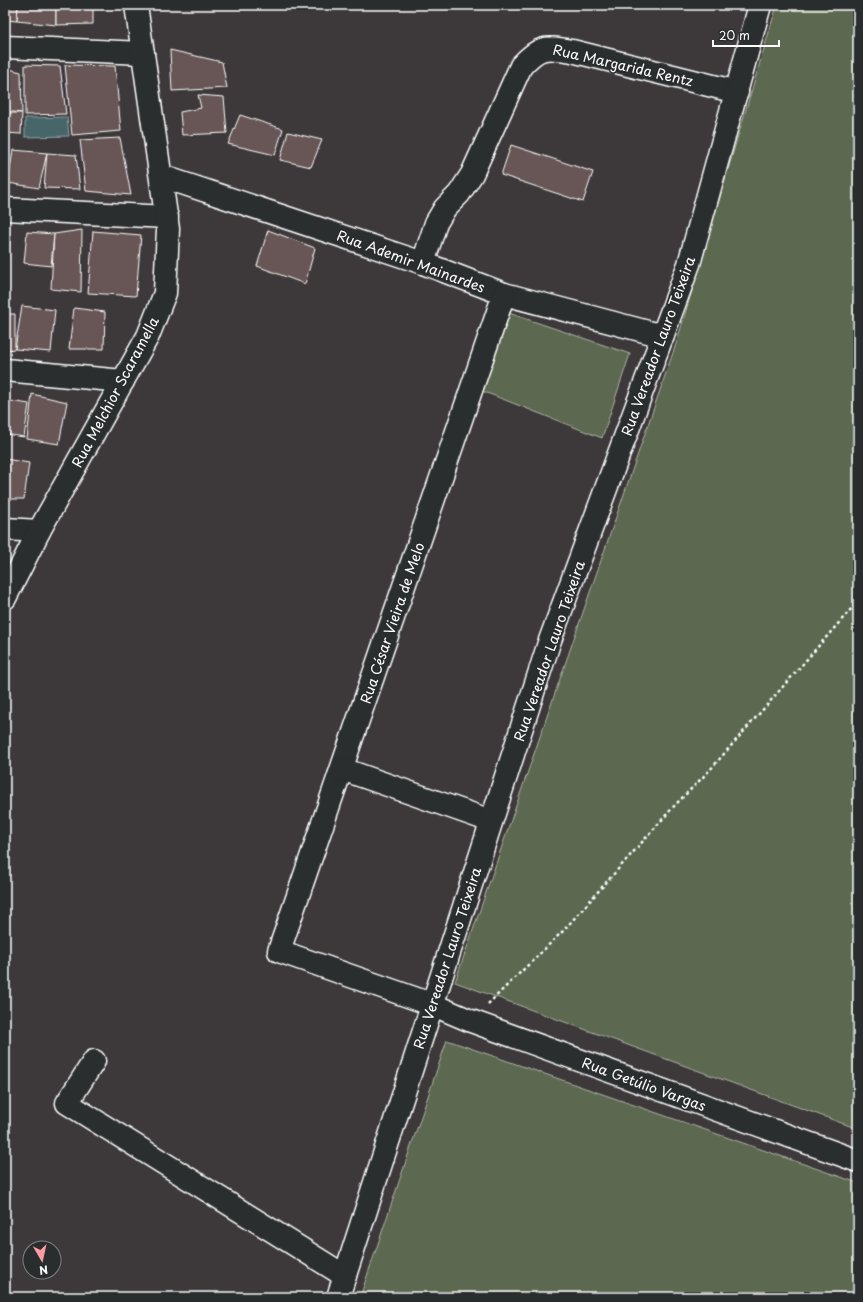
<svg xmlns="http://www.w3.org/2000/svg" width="863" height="1302" font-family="'Playpen Sans',sans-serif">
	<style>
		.green { fill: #5c6850; stroke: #aeb4a8 }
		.water { fill: #476669; stroke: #91a3a5 }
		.building { fill: #685656; stroke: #fff }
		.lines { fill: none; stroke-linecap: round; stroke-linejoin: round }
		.minor-casing { stroke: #fff; stroke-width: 25 }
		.tertiary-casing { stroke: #fff; stroke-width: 25 }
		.path { stroke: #fff; stroke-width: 2.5; stroke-dasharray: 3 3; stroke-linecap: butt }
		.minor { stroke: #2a2d2e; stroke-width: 22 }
		.tertiary { stroke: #2a2d2e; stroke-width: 22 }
		.labels { text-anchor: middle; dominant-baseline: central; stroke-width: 3; stroke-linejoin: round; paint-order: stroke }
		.street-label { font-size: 14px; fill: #fff; stroke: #2a2d2e }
	</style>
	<rect width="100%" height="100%" fill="#3d393a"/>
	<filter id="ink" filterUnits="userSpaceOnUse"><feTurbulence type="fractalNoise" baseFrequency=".025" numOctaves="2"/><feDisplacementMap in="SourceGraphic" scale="8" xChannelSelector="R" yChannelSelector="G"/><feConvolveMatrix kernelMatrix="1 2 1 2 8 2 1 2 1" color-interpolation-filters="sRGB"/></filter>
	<g filter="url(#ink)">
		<g class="green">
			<path d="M777,5H858V1129L455,982L677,341Z"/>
			<path d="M506,312L630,354L602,438L482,391Z"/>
			<path d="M447,1040L858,1183V1297H360Z"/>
		</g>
		<path class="water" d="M67,117L69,136L25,137V118Z"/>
		<g class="building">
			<path d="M5,5H18L17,21L5,20Z"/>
			<path d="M18,5H56V25L17,21Z"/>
			<path d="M56,5H93V24L56,25Z"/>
			<path d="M170,50L222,62L227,88L172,91Z"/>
			<path d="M25,65L60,66L66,114L25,115Z"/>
			<path d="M65,65L115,66L121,131L72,135Z"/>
			<path d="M5,68L21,72L22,113L5,111Z"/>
			<path d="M198,95L224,97L227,133L182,135L180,112L201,108Z"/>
			<path d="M5,113H22L21,134L5,133Z"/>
			<path d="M240,115L283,129L275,155L228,144Z"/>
			<path d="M288,132L322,140L311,167L280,160Z"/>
			<path d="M120,138L131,195L86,191L80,140Z"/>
			<path d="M511,145L593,172L583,202L501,175Z"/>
			<path d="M13,150L47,153L39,188L8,183Z"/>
			<path d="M47,153L76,155L80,189L44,188Z"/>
			<path d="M82,230L81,292L51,289L54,234Z"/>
			<path d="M268,230L315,248L305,284L257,266Z"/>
			<path d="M93,231L141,235L136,296L88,293Z"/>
			<path d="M27,232L54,234L51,266L24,263Z"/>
			<path d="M5,235H10L6,278H5Z"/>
			<path d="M22,306L55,310L51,352L15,349Z"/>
			<path d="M74,308L105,312L104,349H69Z"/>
			<path d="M5,314H15V349L5,350Z"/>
			<path d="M32,394L67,402L59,444L27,439Z"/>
			<path d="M5,400L29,404L24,437L5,434Z"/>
			<path d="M5,459L29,463L24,499H5Z"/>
		</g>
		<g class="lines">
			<defs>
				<g id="minor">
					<path d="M5,47L143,53"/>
					<path d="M161,176L423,263L504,294L663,336"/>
					<path d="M5,209L167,217"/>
					<path d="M423,263L436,223L445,208L459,194L472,174L521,66C540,45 546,47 572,51L737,92"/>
					<path d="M504,294L279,951L431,1004L471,1021L858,1161"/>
					<path d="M5,370L123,381"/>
					<path d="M5,529L39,531"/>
					<path d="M342,769L491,821"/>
					<path d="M94,1061L67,1103L345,1276"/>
					<path d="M338,1297L549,643L689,264L760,5"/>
				</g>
				<path id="tertiary" d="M5,598L39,531L148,336L165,293L168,229L136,5"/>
			</defs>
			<use href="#minor" class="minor-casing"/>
			<use href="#tertiary" class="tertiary-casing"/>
			<path class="path" d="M488,1004L563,931L676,804L709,771L858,601"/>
			<use href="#minor" class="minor"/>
			<use href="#tertiary" class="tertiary"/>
		</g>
	</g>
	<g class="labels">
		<g class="street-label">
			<text transform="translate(623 65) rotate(13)">Rua Margarida Rentz</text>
			<text transform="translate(411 261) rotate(20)">Rua Ademir Mainardes</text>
			<text transform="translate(658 346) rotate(-70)">Rua Vereador Lauro Teixeira</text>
			<text transform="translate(115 392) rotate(-62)">Rua Melchior Scaramella</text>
			<text transform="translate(392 623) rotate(-71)">Rua César Vieira de Melo</text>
			<text transform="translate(549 651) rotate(-71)">Rua Vereador Lauro Teixeira</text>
			<text transform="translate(447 958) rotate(-72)">Rua Vereador Lauro Teixeira</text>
			<text transform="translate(644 1084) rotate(20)">Rua Getúlio Vargas</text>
		</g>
	</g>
	<rect width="863" height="1302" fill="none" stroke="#2a2d2e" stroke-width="20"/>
	<rect x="10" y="10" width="843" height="1282" fill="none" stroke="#fff" stroke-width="1.5" filter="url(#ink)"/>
	<g transform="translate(42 1260) rotate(171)"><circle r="19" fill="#2a2d2e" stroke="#7f8182"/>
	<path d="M0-3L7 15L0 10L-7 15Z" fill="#ff9aa2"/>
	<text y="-6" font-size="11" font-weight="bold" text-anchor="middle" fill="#ffffff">N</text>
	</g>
	<path d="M713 40v6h66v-6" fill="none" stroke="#ffffff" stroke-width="2"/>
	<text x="719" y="40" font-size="12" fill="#ffffff" stroke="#2a2d2e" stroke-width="3" paint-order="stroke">20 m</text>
</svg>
